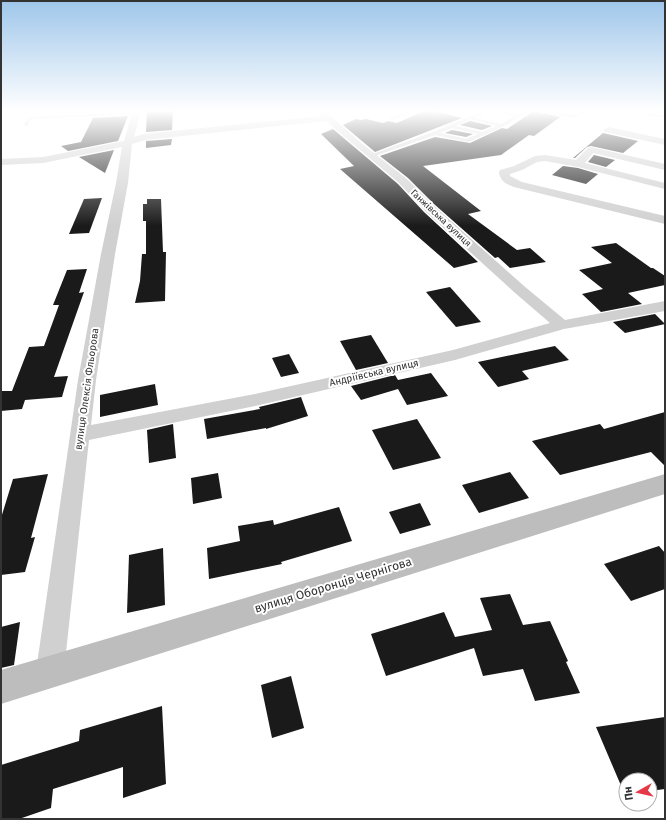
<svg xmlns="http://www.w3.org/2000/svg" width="666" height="820" font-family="'Fira Sans',sans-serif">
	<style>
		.building { fill: #1a1a1a }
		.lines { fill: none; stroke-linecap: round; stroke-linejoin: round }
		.lane { fill: #d0d0d0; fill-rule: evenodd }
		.street { fill: #d0d0d0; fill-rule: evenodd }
		.secondary { fill: #bdbdbd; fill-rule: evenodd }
		.labels { text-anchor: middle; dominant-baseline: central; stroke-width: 4; stroke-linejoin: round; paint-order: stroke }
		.far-street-label { font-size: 9px; fill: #333; stroke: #fff }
		.street-label { font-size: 10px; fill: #333; stroke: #fff }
		.near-street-label { font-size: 12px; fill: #333; stroke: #fff }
	</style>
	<rect width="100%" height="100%" fill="#fff"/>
	<g class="building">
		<path d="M147,111H173L172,130L146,132Z"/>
		<path d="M424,111H433L462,118L375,152L343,125L356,119L361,120L366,119L383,123L388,121L397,123Z"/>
		<path d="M534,111L560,117L534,136L529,135L501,155L423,166L481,211L468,214L517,250L530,248L546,262L510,268L498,257L495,258L434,204L408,178L380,156L435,137L470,143L502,128L507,129Z"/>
		<path d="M128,116L118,141L68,151L61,146L81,142L93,118Z"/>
		<path d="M470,121L492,126L482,130L460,125Z"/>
		<path d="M333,129L398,184L424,212L478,262L454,268L340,169L354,166L321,134Z"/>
		<path d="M452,130L473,134L466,137L445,133Z"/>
		<path d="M603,133L638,141L623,153L591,146L587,147L575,158H573Z"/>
		<path d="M172,139L171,145L146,148V141Z"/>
		<path d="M114,150L105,173L79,157Z"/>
		<path d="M594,155L615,160L606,167L588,162Z"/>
		<path d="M563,166L578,168L598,174L586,184L552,175Z"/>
		<path d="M102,198L89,233L69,234L84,199Z"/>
		<path d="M147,199H161L163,252H166L165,301L135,303L140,281L142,254H146V221H143V204H147Z"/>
		<path d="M616,243L651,268H653L665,276V285L628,293L642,304L601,312L582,294L603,289L579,270L612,263L591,247Z"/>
		<path d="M87,269L79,293L84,292L54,377L68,376L62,397L25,400L22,409L1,411V391H12L29,347L44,346L59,305H53L67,270Z"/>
		<path d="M450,287L481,322L456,327L426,292Z"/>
		<path d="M655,314L665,324L625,333L613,322Z"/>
		<path d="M371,335L388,363L356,370L340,341Z"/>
		<path d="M555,346L569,360L522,371L529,379L498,387L478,362Z"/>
		<path d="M289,354L299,373L281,377L272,358Z"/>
		<path d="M431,373L448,396L407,405L398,389L361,400L351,386L395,375L398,380Z"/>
		<path d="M155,384L158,405L100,417V395Z"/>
		<path d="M301,397L308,416L266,429V428L207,439L204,419L260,409L259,407Z"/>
		<path d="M665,412V466L651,452L560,475L532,441L600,424L604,429Z"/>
		<path d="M417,419L441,458L393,470L372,430Z"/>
		<path d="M173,424L176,458L149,463L147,430Z"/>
		<path d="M510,472L529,498L479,513L462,485Z"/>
		<path d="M218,473L222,498L193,504L191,478Z"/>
		<path d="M48,474L31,538L35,537L25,572L1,575V518L13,479Z"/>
		<path d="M420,503L431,525L400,534L389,512Z"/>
		<path d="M339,507L352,541L281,562L282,564L209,579L207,548L240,541L238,526L273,520L274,525Z"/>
		<path d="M659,546L665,553V589L631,601L604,564Z"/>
		<path d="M163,548L165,605L127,613L129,555Z"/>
		<path d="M510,594L523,625L550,621L568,661L566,662L580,693L535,701L523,669L483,676L474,648L386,676L371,634L444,612L455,637L492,630L480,598Z"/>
		<path d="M20,622L14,665L1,668V627Z"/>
		<path d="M291,676L304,728L272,738L261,685Z"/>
		<path d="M162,706L166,784L123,798V767L53,789L51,808L19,819H1V765L79,741L80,730Z"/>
		<path d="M665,717V789L650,791V780H626V795H625L596,727Z"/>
	</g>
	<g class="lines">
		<g class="lane">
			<path d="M407,111H412L393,120L389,119Z"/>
			<path d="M483,111H488L474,118L501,124L515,116L492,111L519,114L524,111H529L508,124L469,142L435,135L372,157L367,156L433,132ZM470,119L497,126L482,132L456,126ZM452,128L478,134L466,139L440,133Z"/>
			<path d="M539,111C550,110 560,115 571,115C577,116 583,110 589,111L573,118Z"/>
			<path d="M137,112L139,114L31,119L27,126L23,125L30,117Z"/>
			<path d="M643,113L665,116V118L645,115Z"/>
		</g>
		<g class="street">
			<path d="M133,111H141L134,137L143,134L321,116L316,111H325L360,142L407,179L433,205L524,286L565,320L665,301V311L564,329L455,360L255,406L89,440L64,671L60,681L50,685L40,681L36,671L78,380L101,254L116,183L122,147L43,163L1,165V159L43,157L124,141ZM326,121L399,183L425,211L514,292L550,323L453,350L255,394L91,425L96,380L115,254L128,183L132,144L145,140Z"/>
			<path d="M608,127L665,139V145L605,132L603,130Z"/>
			<path d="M591,147L665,164V170L593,153L585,163L665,183V189L578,167L545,161L537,162L522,170L510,174V176L522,182L665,216V224L514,187C506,184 500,181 499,172L500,170L514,166L535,156L545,155L576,160L588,148Z"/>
		</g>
		<path class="secondary" d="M665,474V494L1,704V670Z"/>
	</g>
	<linearGradient id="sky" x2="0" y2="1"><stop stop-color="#9ec6ea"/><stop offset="0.49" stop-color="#fff"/><stop offset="1" stop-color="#fff" stop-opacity="0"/></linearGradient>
	<rect width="666" height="226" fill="url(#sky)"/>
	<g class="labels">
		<g class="far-street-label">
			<text transform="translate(441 218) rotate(43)">Ганжівська вулиця</text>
		</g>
		<g class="street-label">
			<text transform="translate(374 373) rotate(-13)">Андріївська вулиця</text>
			<text transform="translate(87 389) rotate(-82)">вулиця Олексія Фльорова</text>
		</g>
		<g class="near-street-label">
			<text transform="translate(333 585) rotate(-17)">вулиця Оборонців Чернігова</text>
		</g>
	</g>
	<rect width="666" height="820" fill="none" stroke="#333333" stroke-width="4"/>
	<g transform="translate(638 792) rotate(262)"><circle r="19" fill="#ffffff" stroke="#adadad"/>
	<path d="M0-3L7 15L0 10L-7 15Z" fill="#e63946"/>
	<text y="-6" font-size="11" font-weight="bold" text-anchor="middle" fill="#333333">Пн</text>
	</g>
</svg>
